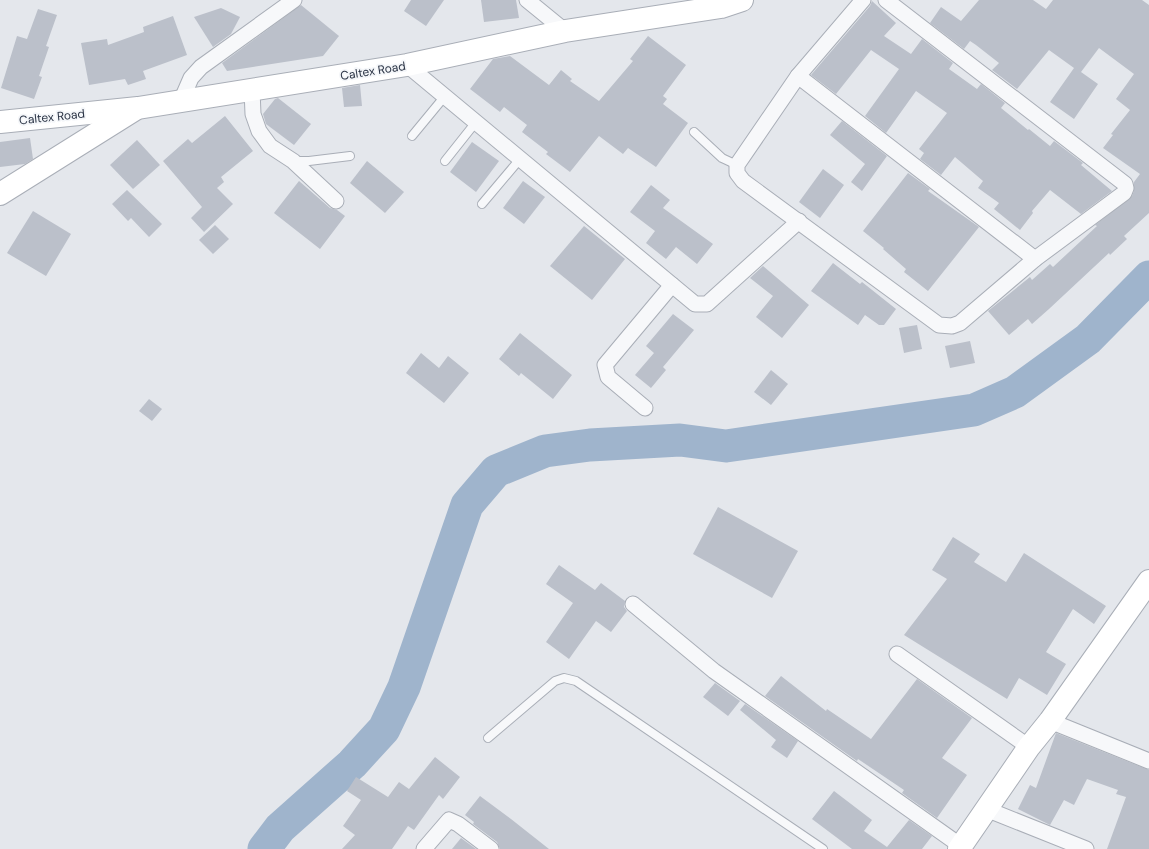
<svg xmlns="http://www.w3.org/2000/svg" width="1149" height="849" font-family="'DM Sans',sans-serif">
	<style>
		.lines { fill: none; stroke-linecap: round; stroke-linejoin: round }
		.river { stroke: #9fb4cc; stroke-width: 33 }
		.building { fill: #bbc0ca }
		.lane-casing { stroke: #a9aeb7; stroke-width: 10 }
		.street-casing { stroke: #a9aeb7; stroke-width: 17 }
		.secondary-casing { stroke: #a9aeb7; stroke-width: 24 }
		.lane { stroke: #f7f8fa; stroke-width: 8 }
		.street { stroke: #f7f8fa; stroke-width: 15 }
		.secondary { stroke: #fff; stroke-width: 22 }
		.labels { text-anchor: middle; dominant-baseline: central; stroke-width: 3.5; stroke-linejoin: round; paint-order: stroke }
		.street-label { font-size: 12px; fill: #2b3445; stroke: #f4f6f9 }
	</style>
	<rect width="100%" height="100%" fill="#e4e7ec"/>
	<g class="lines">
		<path class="river" d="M264,849L280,828L352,764L384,729L404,687L467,505L496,471L545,451L590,445L680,440L726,446L974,410L1015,392L1088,339L1149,277"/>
	</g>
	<g class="building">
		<path d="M411,0H444L426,26L404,11Z"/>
		<path d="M481,0H516L519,18L484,22Z"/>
		<path d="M979,0H1033L1046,9L1053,0H1142L1149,5V213L1124,236L1127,239L1110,255L1109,253L1049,309L1032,324L1028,319L1009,335L988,311L1030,277L1032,280L1050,264L1053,267L1097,226L1095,225L1132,196L1134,191V182L1140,174L1103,148L1113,135L1111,134L1130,110L1116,99L1134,74L1099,48L1081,72L1098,84L1074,119L1050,102L1074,68L1049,50L1017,89L992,70L999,63L976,45L970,41L964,49L930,23L941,7L961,21Z"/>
		<path d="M872,1L896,23L884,36L911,54L922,39L953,63L949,69L977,89L981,84L1005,103L1001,108L1028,130L1029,129L1050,146L1054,141L1083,163L1081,165L1112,191L1081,214L1050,190L1032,211L1033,213L1020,230L994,209L999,203L978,188L983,181L955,157L941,175L920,159L924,153L919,149L947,113L916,91L886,133L865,116L899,69L871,50L836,94L811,75L870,6Z"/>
		<path d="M301,5L339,36L323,56L227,71L222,63Z"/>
		<path d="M221,8L240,17L231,34L213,47L194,17Z"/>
		<path d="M38,9L57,15L46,46L49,47L39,76L42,77L34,99L1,88L17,36L27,39Z"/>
		<path d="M173,16L187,55L143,71L146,79L128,85L125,79L89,85L81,43L107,39L108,45L144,32L143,27Z"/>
		<path d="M648,36L686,65L663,96L667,99L663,104L688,123L656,167L628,148L623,154L599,136L570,172L546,154L548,152L522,132L527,125L504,107L500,112L470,89L493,59L510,56L549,85L561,70L572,79L570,81L599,101L633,61L630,59Z"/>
		<path d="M360,85L362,106L344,107L342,88Z"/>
		<path d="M278,98L311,124L294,145L266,124L263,114L275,99Z"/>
		<path d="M225,116L253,151L221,177L224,182L217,188L233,204L204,232L191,218L202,207L163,161L188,139L192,143Z"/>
		<path d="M842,121L887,156L862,191L851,182L865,164L830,135Z"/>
		<path d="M30,138L33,159L25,164L0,167V142Z"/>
		<path d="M137,140L160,165L133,189L110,165Z"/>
		<path d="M472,142L499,161L476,192L450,172Z"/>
		<path d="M367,161L404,192L385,213L350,183Z"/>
		<path d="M823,169L844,185L820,218L799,202Z"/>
		<path d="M908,173L930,189L928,191L979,227L928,291L904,272L906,269L883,249L884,248L863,231Z"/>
		<path d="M299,181L330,208L337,210L345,216L320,249L274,213Z"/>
		<path d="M523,181L545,197L524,224L503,208Z"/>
		<path d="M651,185L670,200L663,208L713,244L697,264L676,247L666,259L646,243L655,231L630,212Z"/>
		<path d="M127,190L162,224L149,237L131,218L128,221L112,204Z"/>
		<path d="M33,211L71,234L46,276L7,253Z"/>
		<path d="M215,225L229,239L213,254L199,240Z"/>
		<path d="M584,226L625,259L592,300L550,266Z"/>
		<path d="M833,263L860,284L862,282L896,309L884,325H879L865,315L858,325L811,291Z"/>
		<path d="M763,266L809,305L782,338L756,317L773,296L750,278Z"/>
		<path d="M673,314L694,330L663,367L666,370L651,388L635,375L654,353L646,346Z"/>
		<path d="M917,325L922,349L904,353L899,328Z"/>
		<path d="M520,333L572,375L553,399L521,373L519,376L499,359Z"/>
		<path d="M970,341L975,363L950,368L945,346Z"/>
		<path d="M421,353L439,368L448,356L469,373L444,403L406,373Z"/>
		<path d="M771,370L788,384L771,405L754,392Z"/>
		<path d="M149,399L162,409L152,421L139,411Z"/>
		<path d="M718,507L798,551L772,598L693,554Z"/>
		<path d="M953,537L980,554L974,562L1006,582L1024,553L1106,606L1094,624L1073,609L1046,652L1066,664L1047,695L1019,678L1007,699L904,635L947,579L932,570Z"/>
		<path d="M559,565L595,590L601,583L625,601L624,607L627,611L611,632L596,621L569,659L546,642L573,603L546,584Z"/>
		<path d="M781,676L826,711L827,709L871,739L917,679L972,718L942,758L967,775L937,818L902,793L904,790L858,759L857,761L765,696Z"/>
		<path d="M715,683L740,701L728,716L703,697Z"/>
		<path d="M745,704L798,741L787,758L771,747L776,740L740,710Z"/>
		<path d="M1056,733L1149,770V849H1107L1126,797L1116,794L1118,790L1087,779L1074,805L1064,800L1050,825L1018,809L1030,785L1036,788Z"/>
		<path d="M435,757L460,777L443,799L439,795L414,830L408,826L392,849H342L355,835L343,826L361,800L347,791L356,777L388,797L399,782L409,789Z"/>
		<path d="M834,791L872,820L864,831L887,847L909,820L932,836L922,849H852L812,819Z"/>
		<path d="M480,796L511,819L549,849H500L497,842L473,824L474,822L465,815Z"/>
		<path d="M461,838L476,849H452Z"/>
	</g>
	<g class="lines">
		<defs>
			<g id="lane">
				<path d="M694,132L722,158L737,165"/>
				<path d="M412,136L445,96"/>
				<path d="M293,161H309L350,156"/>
				<path d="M445,161L476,122"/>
				<path d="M482,204L520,159"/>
				<path d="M488,738L555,681L564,678L576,681L823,849"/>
			</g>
			<g id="street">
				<path d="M527,0L565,31"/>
				<path d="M863,0L798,76L737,165V173L743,181L939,325L952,326L960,323L1035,259L1124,193L1126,188L1125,184L886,0"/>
				<path d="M407,65L695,304H707L799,221"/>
				<path d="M798,76L1035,259"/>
				<path d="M252,90L253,114L259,131L270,146L293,161L336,201"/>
				<path d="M181,101L191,78L201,67L294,0"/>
				<path d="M645,408L608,377L605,365L672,285"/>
				<path d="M633,604L714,671L961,846"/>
				<path d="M897,654L1029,747"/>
				<path d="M1050,721L1149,761"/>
				<path d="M986,809L1086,849"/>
				<path d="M424,849L449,820L458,824L491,849"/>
			</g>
			<g id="secondary">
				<path d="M0,122L138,108L407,65L565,31L721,7L742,0"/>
				<path d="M0,194L134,110"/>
				<path d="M959,849L1029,747L1050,721L1149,581"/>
			</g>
		</defs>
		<use href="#lane" class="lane-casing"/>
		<use href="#street" class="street-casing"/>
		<use href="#secondary" class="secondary-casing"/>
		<use href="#lane" class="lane"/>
		<use href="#street" class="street"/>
		<use href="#secondary" class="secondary"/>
	</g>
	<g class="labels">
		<g class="street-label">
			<text transform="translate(373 71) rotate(-9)">Caltex Road</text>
			<text transform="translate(52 117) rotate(-6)">Caltex Road</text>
		</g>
	</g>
</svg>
